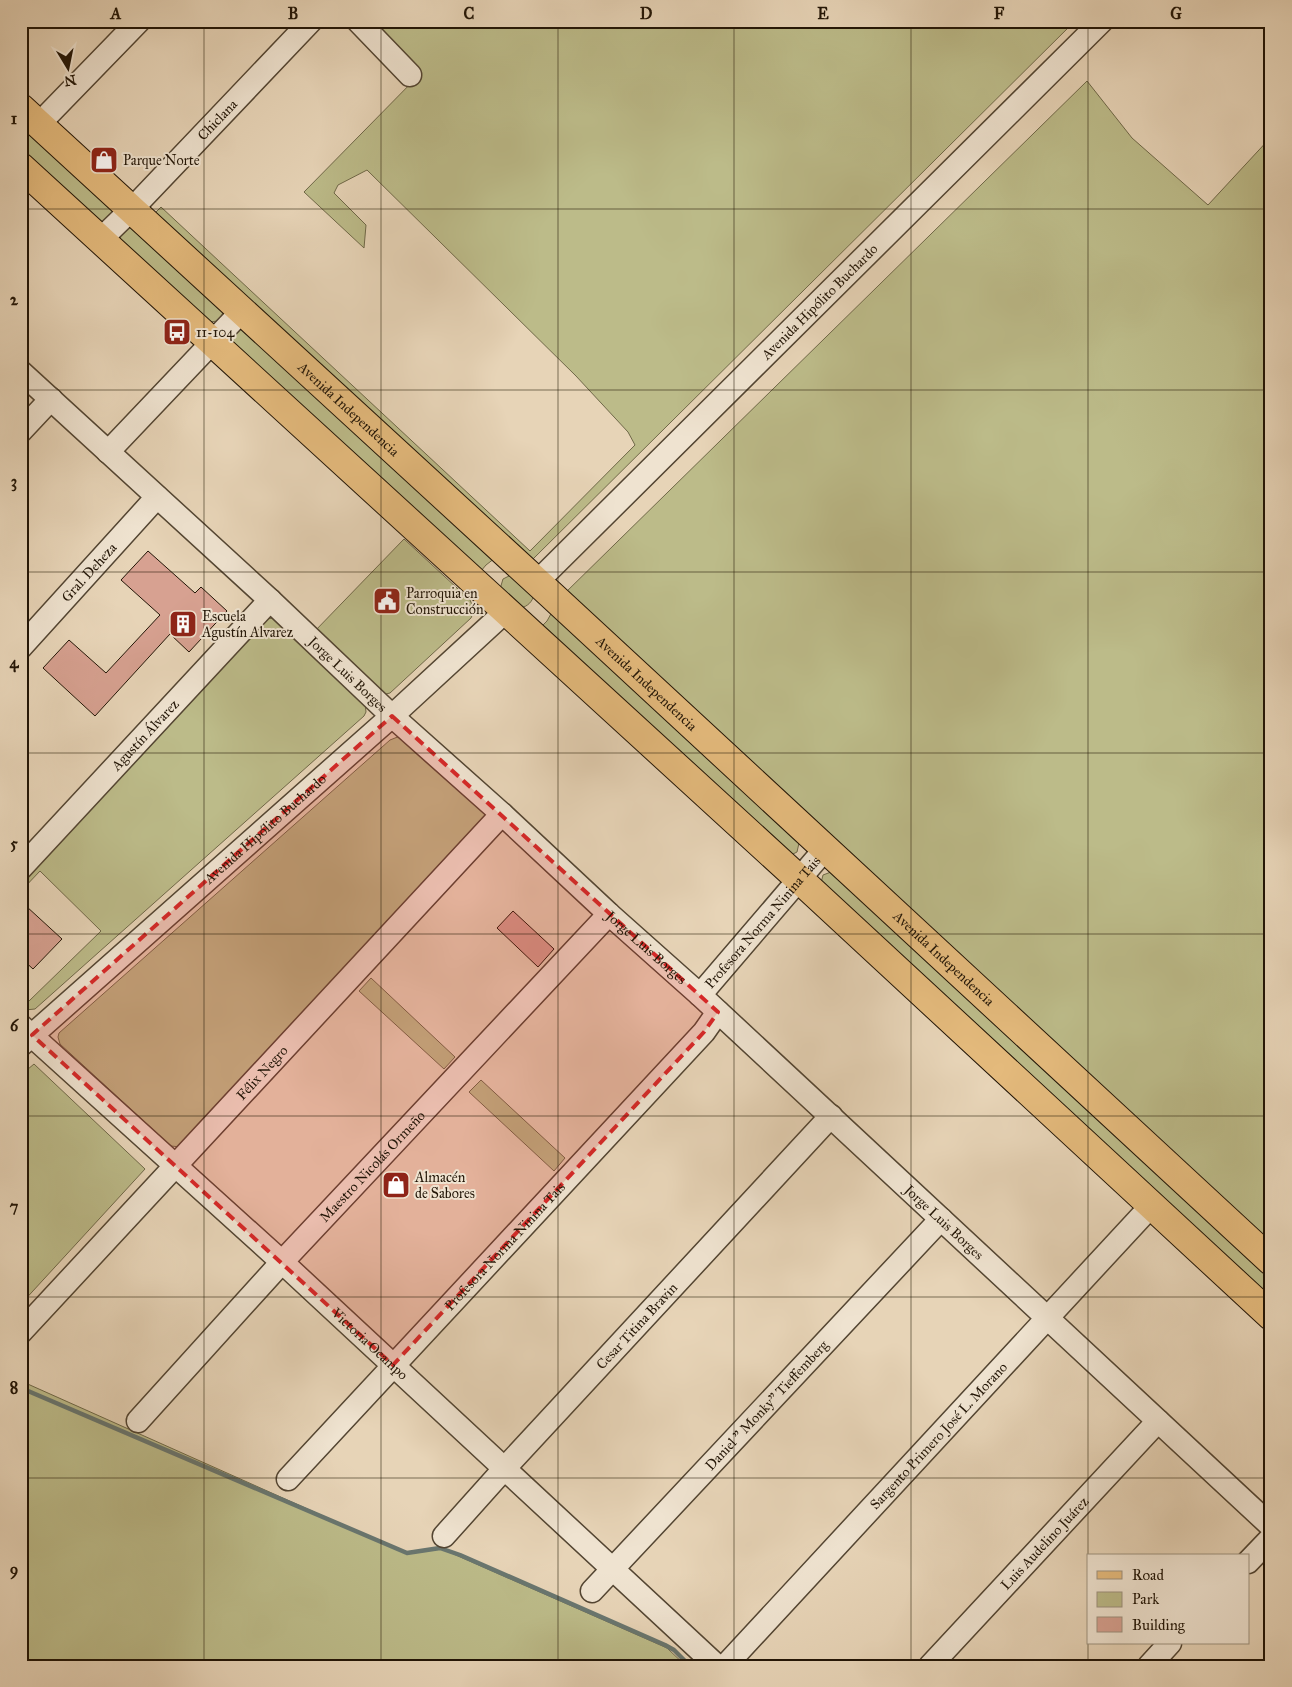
<svg xmlns="http://www.w3.org/2000/svg" width="1292" height="1687" font-family="'IM FELL Great Primer',serif">
	<style>
		.green { fill: #bcbb89; stroke: #6f6848 }
		.lines { fill: none; stroke-linecap: round; stroke-linejoin: round }
		.stream { stroke: #69766f; stroke-width: 4.5 }
		.building { fill: #d7a191; stroke: #221506 }
		.minor-casing { stroke: #534532; stroke-width: 25 }
		.major-casing { stroke: #221506; stroke-width: 30 }
		.minor { stroke: #efe3d0; stroke-width: 22 }
		.major { stroke: #e4ba7c; stroke-width: 28 }
		.marked { fill: #d62828; fill-opacity: 0.2; stroke: #d62828; stroke-width: 4; stroke-dasharray: 10 6; stroke-linejoin: round }
		.grid { fill: none; stroke: #221506; stroke-width: 1; stroke-opacity: 0.55 }
		.labels { text-anchor: middle; dominant-baseline: central; stroke-width: 4; stroke-linejoin: round; paint-order: stroke }
		.street-label { font-size: 14px; fill: #221506; stroke: #efe3d0 }
		.poi-label { font-size: 14px; fill: #221506; stroke: #efe3d0; text-anchor: start }
		.neatline { fill: none; stroke: #221506; stroke-width: 2 }
		.grid-label { font-size: 16px; text-anchor: middle; font-weight: bold; fill: #221506 }
	</style>
	<rect width="100%" height="100%" fill="#e7d4b7"/>
	<filter id="stains"><feTurbulence type="fractalNoise" baseFrequency=".004" numOctaves="4"/><feColorMatrix values="0 0 0 0 .2 0 0 0 0 .09 0 0 0 0 .02 0 0 0 .5 -.17"/></filter>
	<radialGradient id="worn" r=".72"><stop offset=".6" stop-color="#630" stop-opacity="0"/><stop offset="1" stop-color="#630" stop-opacity=".3"/></radialGradient>
	<g class="green">
		<path d="M367,21H1075L532,560L153,215L161,207L530,551L635,445L628,432L576,376L367,170L338,185L334,193L366,225L364,248L304,192L420,74Z"/>
		<path d="M1087,81L1132,138L1208,205L1271,137V1247L563,595Z"/>
		<path d="M21,119L111,203L114,212L102,223L94,221L21,153Z"/>
		<path d="M131,226L223,309V313L218,321L209,322L120,241V234Z"/>
		<path d="M242,327L495,558L486,565L481,571L231,342V339Z"/>
		<path d="M404,539L470,600C473,606 474,612 471,618L390,693L382,695L313,633Z"/>
		<path d="M511,575L534,595C532,602 528,606 521,608L500,589L503,579Z"/>
		<path d="M552,612L799,843L797,852L791,855L542,626L547,621Z"/>
		<path d="M274,618L365,703L366,712L364,716L35,1009L25,1010L21,1008V996L28,1002L101,931L40,871L21,891V878L266,619Z"/>
		<path d="M400,736L489,814L180,1147L171,1146L60,1044L58,1037L59,1033L390,740Z"/>
		<path d="M831,872L837,875L1271,1276V1301L821,883L823,875Z"/>
		<path d="M371,978L455,1057L444,1069L359,991Z"/>
		<path d="M34,1064L145,1169L21,1304V1075Z"/>
		<path d="M481,1080L565,1158L554,1171L469,1092Z"/>
		<path d="M21,1381L397,1549L407,1553L440,1548L667,1648L686,1666H21Z"/>
	</g>
	<g class="lines">
		<path class="stream" d="M21,1388L407,1553L440,1548L460,1555L665,1645L674,1650L690,1666"/>
	</g>
	<g class="building">
		<path d="M148,551L195,593L201,587L227,611L189,652L170,634L95,716L43,668L69,640L106,673L160,615L121,580Z"/>
		<path d="M26,906L62,939L33,969L21,958V911Z"/>
		<path d="M513,911L554,949L538,967L497,928Z"/>
	</g>
	<g class="lines">
		<defs>
			<g id="minor">
				<path d="M358,21L410,75"/>
				<path d="M39,124L139,21"/>
				<path id="s1" d="M100,240L133,208L311,21"/>
				<path id="s2" d="M21,372L270,600L392,716L502,814L609,914L700,995L1271,1526"/>
				<path d="M21,431L51,399"/>
				<path d="M108,452L242,311"/>
				<path id="s3" d="M537,582L1102,21"/>
				<path id="s4" d="M21,647L157,497"/>
				<path id="s5" d="M21,868L270,600"/>
				<path id="s6" d="M700,995L825,849"/>
				<path id="s7" d="M21,1026L282,1262L717,1666"/>
				<path id="s8" d="M21,1045L392,716L506,611"/>
				<path id="s9" d="M21,1332L502,814"/>
				<path id="s10" d="M138,1421L282,1262L609,914"/>
				<path id="s11" d="M288,1479L704,1032L718,1012"/>
				<path id="s12" d="M444,1536L504,1469L831,1116"/>
				<path d="M1248,1562L1271,1538"/>
				<path id="s13" d="M592,1591L941,1219"/>
				<path id="s14" d="M725,1666L1151,1206"/>
				<path id="s15" d="M930,1666L1158,1421"/>
				<path d="M1149,1666L1170,1643"/>
			</g>
			<g id="major">
				<path id="s16" d="M21,108L547,591L1271,1261"/>
				<path d="M21,167L799,879L1271,1316"/>
			</g>
		</defs>
		<use href="#minor" class="minor-casing"/>
		<use href="#major" class="major-casing"/>
		<use href="#minor" class="minor"/>
		<use href="#major" class="major"/>
	</g>
	<path class="marked" d="M392,716L718,1012L704,1032L393,1365L32,1035Z"/>
	<path class="grid" d="M204,21V1666M381,21V1666M558,21V1666M734,21V1666M911,21V1666M1088,21V1666M21,209H1271M21,390H1271M21,572H1271M21,753H1271M21,934H1271M21,1116H1271M21,1297H1271M21,1478H1271"/>
	<defs>
		<symbol id="shop-square" viewBox="-11 -11 22 22"><rect x="-9" y="-9" width="18" height="18" rx="4" fill="#8f2418" stroke="#efe3d0"/><path d="M-5-2.5h2.3a2.7 3.5 0 0 1 5.4 0H5L5.5 6h-11ZM-1.5-2.5h3a1.5 2.3 0 0 0-3 0Z" fill="#fff"/></symbol>
		<symbol id="bus-square" viewBox="-11 -11 22 22"><rect x="-9" y="-9" width="18" height="18" rx="4" fill="#8f2418" stroke="#efe3d0"/><path d="M-5-6H5V4H4V6H2V4H-2V6H-4V4H-5ZM-3.5-4V0h7V-4ZM-3.5 1.2v1.5H-2V1.2ZM2 1.2v1.5H3.5V1.2Z" fill="#fff"/></symbol>
		<symbol id="civic-square" viewBox="-11 -11 22 22"><rect x="-9" y="-9" width="18" height="18" rx="4" fill="#8f2418" stroke="#efe3d0"/><path d="M-.6-6.5H3V-4.5H.6V-3L4-1V1h2V6H-6V1h2V-1L-.6-3ZM-1.2 2.5V6h2.4V2.5Z" fill="#fff"/></symbol>
		<symbol id="building-square" viewBox="-11 -11 22 22"><rect x="-9" y="-9" width="18" height="18" rx="4" fill="#8f2418" stroke="#efe3d0"/><path d="M-4-6H4V6H1V3H-1V6H-4ZM-2.5-4.3h1.7v1.8h-1.7ZM.8-4.3h1.7v1.8H.8ZM-2.5-1h1.7V.8h-1.7ZM.8-1h1.7V.8H.8Z" fill="#fff"/></symbol>
	</defs>
	<g fill-rule="evenodd">
		<use href="#shop-square" x="88" y="144" width="32" height="32"/>
		<use href="#bus-square" x="161" y="316" width="32" height="32"/>
		<use href="#civic-square" x="371" y="585" width="32" height="32"/>
		<use href="#building-square" x="167" y="608" width="32" height="32"/>
		<use href="#shop-square" x="380" y="1169" width="32" height="32"/>
	</g>
	<g class="labels">
		<g class="street-label">
			<text stroke="none"><textPath href="#s1" startOffset="168">Chiclana</textPath></text>
			<text stroke="none"><textPath href="#s3" startOffset="398">Avenida Hipólito Buchardo</textPath></text>
			<text stroke="none"><textPath href="#s16" startOffset="445">Avenida Independencia</textPath></text>
			<text stroke="none"><textPath href="#s4" startOffset="101">Gral. Deheza</textPath></text>
			<text stroke="none"><textPath href="#s2" startOffset="445">Jorge Luis Borges</textPath></text>
			<text stroke="none"><textPath href="#s16" startOffset="850">Avenida Independencia</textPath></text>
			<text stroke="none"><textPath href="#s5" startOffset="182">Agustín Álvarez</textPath></text>
			<text stroke="none"><textPath href="#s8" startOffset="326">Avenida Hipólito Buchardo</textPath></text>
			<text stroke="none"><textPath href="#s6" startOffset="96">Profesora Norma Ninina Tais</textPath></text>
			<text stroke="none"><textPath href="#s2" startOffset="850">Jorge Luis Borges</textPath></text>
			<text stroke="none"><textPath href="#s16" startOffset="1255">Avenida Independencia</textPath></text>
			<text stroke="none"><textPath href="#s9" startOffset="354">Félix Negro</textPath></text>
			<text stroke="none"><textPath href="#s10" startOffset="346">Maestro Nicolás Ormeño</textPath></text>
			<text stroke="none"><textPath href="#s2" startOffset="1255">Jorge Luis Borges</textPath></text>
			<text stroke="none"><textPath href="#s11" startOffset="318">Profesora Norma Ninina Tais</textPath></text>
			<text stroke="none"><textPath href="#s12" startOffset="285">Cesar Titina Bravin</textPath></text>
			<text stroke="none"><textPath href="#s7" startOffset="472">Victoria Ocampo</textPath></text>
			<text stroke="none"><textPath href="#s13" startOffset="255">Daniel " Monky" Tieffemberg</textPath></text>
			<text stroke="none"><textPath href="#s14" startOffset="314">Sargento Primero José L. Morano</textPath></text>
			<text stroke="none"><textPath href="#s15" startOffset="168">Luis Audelino Juárez</textPath></text>
		</g>
		<g class="poi-label">
			<text x="123" y="160">Parque Norte</text>
			<text x="196" y="332">11-104</text>
			<text x="406" y="593">Parroquia en<tspan x="406" dy="16">Construcción</tspan></text>
			<text x="202" y="616">Escuela<tspan x="202" dy="16">Agustín Alvarez</tspan></text>
			<text x="415" y="1177">Almacén<tspan x="415" dy="16">de Sabores</tspan></text>
		</g>
	</g>
	<rect width="1292" height="1687" fill="none" stroke="#e7d4b7" stroke-width="55"/>
	<rect x="1087" y="1554" width="162" height="90" fill="#efe3d0" stroke="#9d917f"/>
	<rect x="1097" y="1571" width="25" height="8" fill="#e4ba7c" stroke="#9d917f"/>
	<text x="1132" y="1580" font-size="15" fill="#221506">Road</text>
	<rect x="1097" y="1592" width="25" height="15" fill="#bcbb89" stroke="#9d917f"/>
	<text x="1132" y="1604" font-size="15" fill="#221506">Park</text>
	<rect x="1097" y="1617" width="25" height="15" fill="#d7a191" stroke="#9d917f"/>
	<text x="1132" y="1630" font-size="15" fill="#221506">Building</text>
	<g transform="translate(68 68) rotate(170)" stroke="#efe3d0" stroke-width="4" paint-order="stroke">
	<path d="M0-4L9 19L0 12L-9 19Z" fill="#221506"/>
	<text y="-8" font-size="14" font-weight="bold" text-anchor="middle" fill="#221506">N</text>
	</g>
	<rect x="28" y="28" width="1236" height="1632" class="neatline"/>
	<g class="grid-label">
		<text x="116" y="19">A</text>
		<text x="293" y="19">B</text>
		<text x="469" y="19">C</text>
		<text x="646" y="19">D</text>
		<text x="823" y="19">E</text>
		<text x="999" y="19">F</text>
		<text x="1176" y="19">G</text>
		<text x="14" y="124">1</text>
		<text x="14" y="305">2</text>
		<text x="14" y="487">3</text>
		<text x="14" y="668">4</text>
		<text x="14" y="849">5</text>
		<text x="14" y="1031">6</text>
		<text x="14" y="1212">7</text>
		<text x="14" y="1393">8</text>
		<text x="14" y="1575">9</text>
	</g>
	<rect width="100%" height="100%" filter="url(#stains)"/>
	<rect width="100%" height="100%" fill="url(#worn)"/>
</svg>
